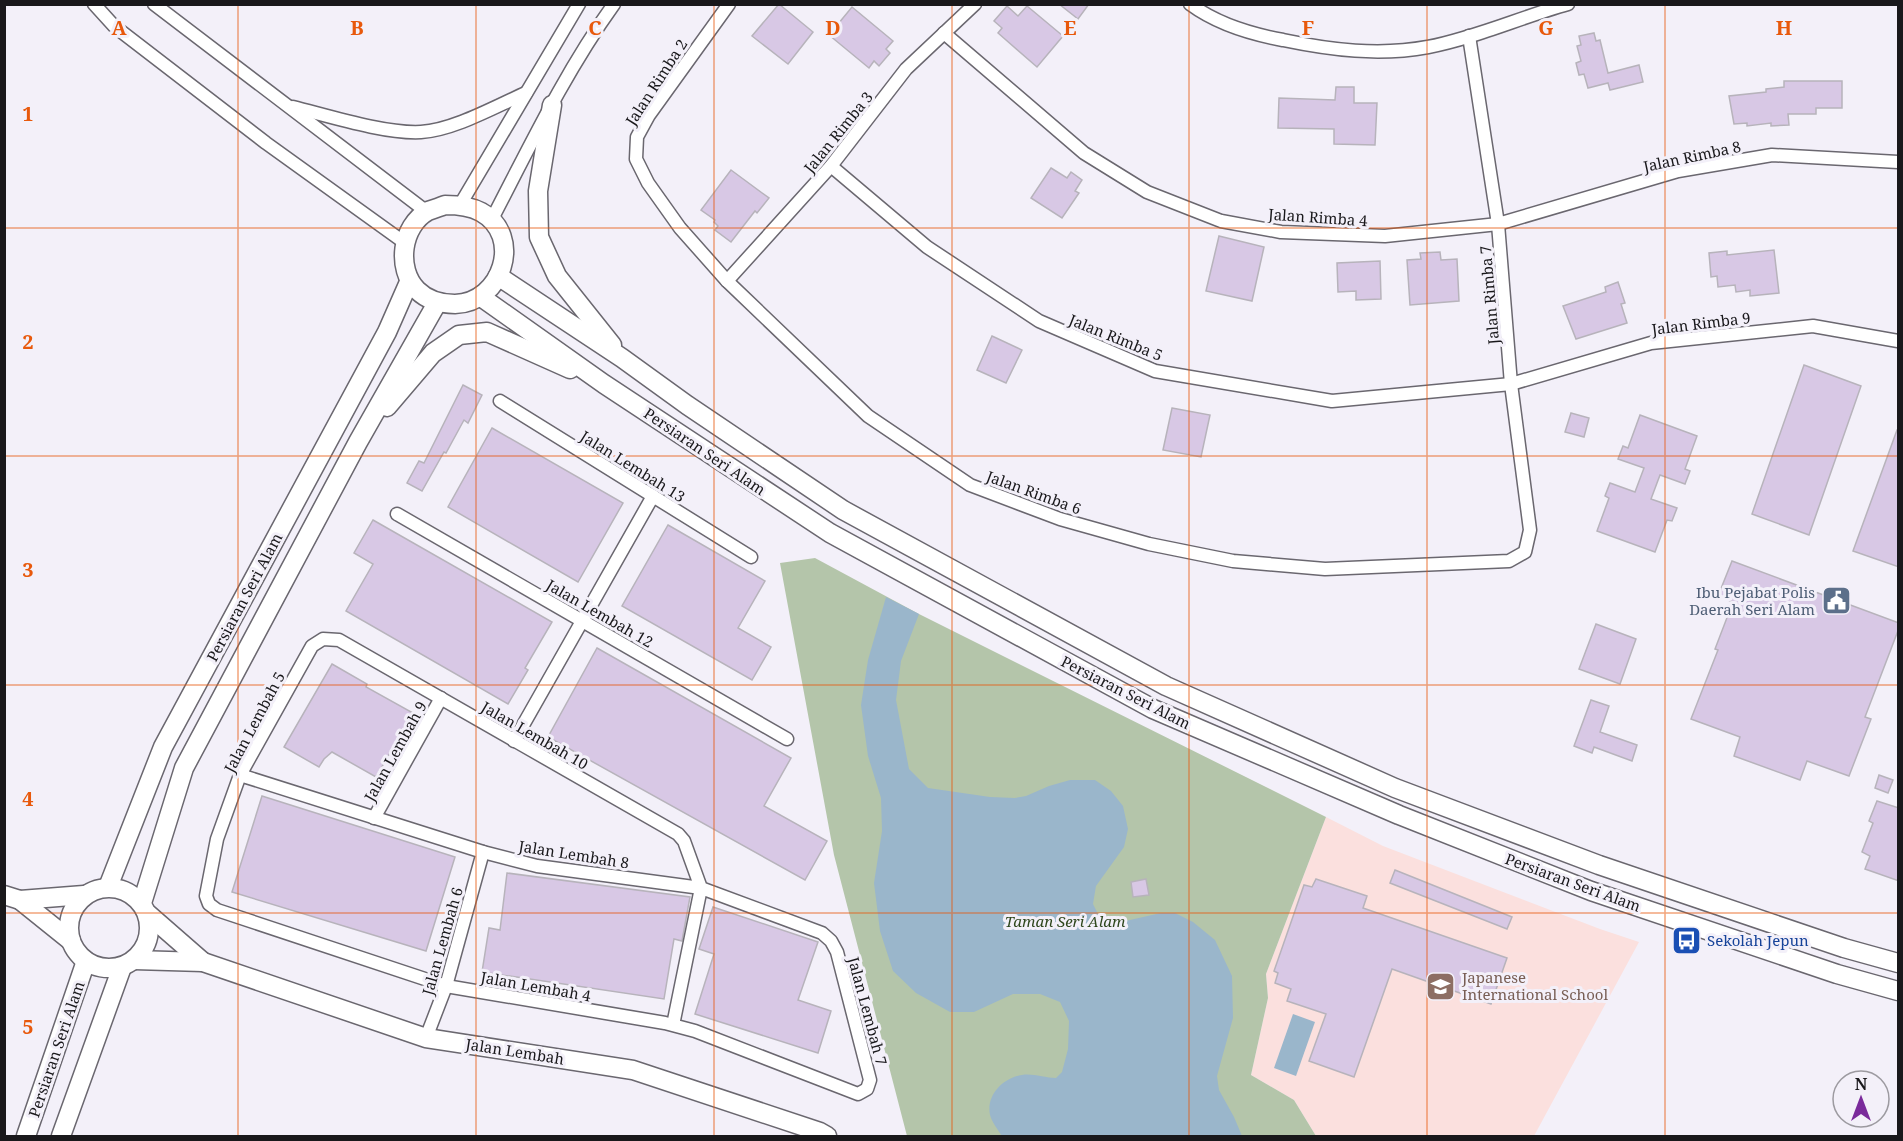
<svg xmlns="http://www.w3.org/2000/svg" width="1903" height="1141" font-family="'Noto Serif',serif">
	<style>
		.education { fill: #fbe0de }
		.green { fill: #b4c5aa }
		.water { fill: #9ab6cb }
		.building { fill: #d8c8e5; stroke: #b7b3bb; stroke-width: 1.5 }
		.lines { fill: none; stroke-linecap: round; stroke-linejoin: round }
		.street-casing { stroke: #6a676f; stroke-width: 15 }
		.secondary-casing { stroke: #6a676f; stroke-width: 21 }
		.street { stroke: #fff; stroke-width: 12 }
		.secondary { stroke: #fff; stroke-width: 18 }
		.grid { fill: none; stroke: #e8590c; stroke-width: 1.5; stroke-opacity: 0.55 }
		.labels { text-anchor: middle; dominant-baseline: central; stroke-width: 6; stroke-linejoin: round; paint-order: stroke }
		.street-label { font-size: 15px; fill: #19181b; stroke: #f3f0f9 }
		.service-label { font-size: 15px; fill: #4e5e75; stroke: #f3f0f9; text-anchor: end }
		.park-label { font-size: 15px; font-style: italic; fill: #2f471d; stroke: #f3f0f9 }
		.transit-label { font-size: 15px; fill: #164399; stroke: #f3f0f9; text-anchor: start }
		.education-label { font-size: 15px; fill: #785e54; stroke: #f3f0f9; text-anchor: start }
		.grid-label { font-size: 20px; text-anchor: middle; font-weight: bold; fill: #e8590c; stroke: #f3f0f9; stroke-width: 6; stroke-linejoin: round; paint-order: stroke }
	</style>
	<rect width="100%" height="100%" fill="#f3f0f9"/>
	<path class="education" d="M1326,817L1383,846L1600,929L1639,942L1534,1136H1316L1294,1100L1251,1075L1268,998L1266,974Z"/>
	<path class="green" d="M815,558L919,614L1326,817L1266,974L1268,998L1251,1075L1294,1100L1316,1136H907L834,855L780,563Z"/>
	<g class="water">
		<path d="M886,597L919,614L901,661L896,700L909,769L928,788L990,797L1015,798L1026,796L1049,786L1070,780H1095L1111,791L1123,806L1128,829L1124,847L1096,886L1093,904L1098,914L1107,922H1121L1161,913H1175L1193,922L1215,940L1232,976L1233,1018L1217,1076L1219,1090L1234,1117L1242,1136H1002C998,1130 992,1122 990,1115C986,1095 1003,1078 1022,1075C1032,1073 1045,1078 1056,1078L1062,1072L1068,1049L1069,1021L1060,1002L1040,994H1013L974,1012H950L916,993L893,971L880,931L874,883L882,831L881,798L868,756L861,705L868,660Z"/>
		<path d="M1293,1014L1315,1022L1296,1076L1274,1068Z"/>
	</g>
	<g class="building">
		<path d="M779,4L813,32L788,64L752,36Z"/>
		<path d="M1059,4H1089L1078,19Z"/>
		<path d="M1007,6L1018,16L1027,6L1063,36L1037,67L998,33L1002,28L994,21Z"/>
		<path d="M852,7L893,41L886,49L890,53L879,66L874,61L869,68L829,35Z"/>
		<path d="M1594,33L1596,41L1600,40L1608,73L1639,65L1643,82L1610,90L1608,83L1588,88L1584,74L1579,75L1576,63L1581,61L1577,46L1581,45L1579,36Z"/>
		<path d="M1784,81H1842V108H1816V114H1788L1789,125L1771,126V123L1747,126V123L1734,124L1729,96L1766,92V89L1784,87Z"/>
		<path d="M1336,87H1354V103H1377L1375,145L1334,144V129L1278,128L1279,98L1335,100Z"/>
		<path d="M1051,168L1067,178L1071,172L1082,180L1075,191L1079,193L1062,218L1031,198Z"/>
		<path d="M731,170L769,198L757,213L755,211L731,242L715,230L718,226L714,222L715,220L701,210Z"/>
		<path d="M1219,236L1264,247L1252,301L1206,291Z"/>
		<path d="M1774,250L1779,293L1750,296V290L1736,292L1735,285L1718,287L1717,276L1711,277L1709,253L1727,251V255Z"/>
		<path d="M1440,252L1441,260L1457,259L1459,301L1410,305L1407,260L1421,259L1420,253Z"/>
		<path d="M1380,261L1381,299L1356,300V291L1338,292L1337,263Z"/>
		<path d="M1618,282L1625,303L1621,304L1627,323L1576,339L1563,306L1606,292L1605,287Z"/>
		<path d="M992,336L1022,350L1006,383L977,370Z"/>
		<path d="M1804,365L1861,386L1809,535L1752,514Z"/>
		<path d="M463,385L482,395L468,423L464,420L446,453L444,452L422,491L407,483L419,461L424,463Z"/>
		<path d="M1172,408L1210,415L1201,457L1163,450Z"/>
		<path d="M1571,413L1589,418L1584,437L1565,432Z"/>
		<path d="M1640,415L1697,436L1685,469L1690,471L1685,484L1660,475L1651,499L1677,508L1672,521L1667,520L1655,552L1597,531L1609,498L1605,496L1610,483L1635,492L1644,468L1618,459L1623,446L1628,448Z"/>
		<path d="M492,428L623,503L578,582L448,507Z"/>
		<path d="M1897,430H1899V567L1853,551Z"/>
		<path d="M373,520L552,622L525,668L528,670L508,704L346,611L373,564L354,553Z"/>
		<path d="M668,525L765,581L738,628L771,647L752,680L622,606Z"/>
		<path d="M1732,561L1899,623V628L1865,717L1871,719L1849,776L1807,761L1800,780L1734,756L1740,737L1691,719L1718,650L1715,649L1733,602L1718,596Z"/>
		<path d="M1596,624L1636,639L1620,684L1579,669Z"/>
		<path d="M597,648L791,758L764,806L827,841L805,880L548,737Z"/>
		<path d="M332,664L367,684L366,687L413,713L376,777L332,752L324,759L319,767L284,747Z"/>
		<path d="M1591,700L1609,706L1600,732L1637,745L1632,761L1594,747L1592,753L1574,746Z"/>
		<path d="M1879,775L1893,780L1888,793L1875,788Z"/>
		<path d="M262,796L455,857L426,951L232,892Z"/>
		<path d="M1877,801L1899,808V881L1865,869L1870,856L1862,852L1873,823L1869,821Z"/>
		<path d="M1395,870L1512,917L1507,929L1390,883Z"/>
		<path d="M507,873L690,897L682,941L674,939L664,999L482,972L489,928L500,930Z"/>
		<path d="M1146,879L1149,895L1133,897L1131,882Z"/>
		<path d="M1316,879L1367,896L1363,908L1507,958L1491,1004L1392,969L1354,1077L1309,1061L1326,1014L1287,1001L1291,989L1275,983L1278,973L1274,971L1304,885L1312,887Z"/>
		<path d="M713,907L818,942L798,1000L831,1011L818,1053L695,1014L714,954L699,949Z"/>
	</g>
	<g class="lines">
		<defs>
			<g id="street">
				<path d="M94,4L114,26L266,143L405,243"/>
				<path d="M154,4L427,212"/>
				<path d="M729,4L649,115L637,137L636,159L648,183L680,228L727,281L868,416L970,485L1060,519L1149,544L1233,561L1325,569L1509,561L1525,552L1530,530L1511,384L1498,224L1469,36"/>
				<path d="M1190,4C1217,24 1250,34 1283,40C1331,50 1379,56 1428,47C1475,38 1521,17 1568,4"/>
				<path d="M944,33L1084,153L1147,192L1221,221L1281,232L1385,236L1498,224L1678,171L1772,155L1898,162"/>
				<path d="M293,107C329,116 386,134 421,132C454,130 496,106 526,93"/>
				<path d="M831,166L927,247L1039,321L1155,371L1332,401L1511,384L1651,343L1813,326L1898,341"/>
				<path d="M460,205L579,4"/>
				<path d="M491,221C529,148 565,72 614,4"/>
				<path d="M727,281L831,166L906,69L975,4"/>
				<path d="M500,401L751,557"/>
				<path d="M397,514L787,739"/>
				<path d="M514,741L653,496"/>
				<path d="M240,775L483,852L537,866L701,888L822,933L831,941L837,952L870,1080L867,1089L858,1094L695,1031L665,1023L446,986L217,910L209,904L206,896L217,839L240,775L312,646L323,639L339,640L678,834L684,841L701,888L673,1025"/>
				<path d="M374,818L441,698"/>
				<path d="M426,1038L446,986L483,852"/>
			</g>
			<g id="secondary">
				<path d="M552,105L538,191L539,237L557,276L612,345"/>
				<path d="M445,205C458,205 470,206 481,212C524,236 502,303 455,304C441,304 427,300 417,290C396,269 401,226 428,211C434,209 440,207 445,205Z"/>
				<path d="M498,276L622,358L687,405L843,510L1166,686L1395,788L1599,865L1844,948L1898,963"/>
				<path d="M481,297L604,384L830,533L1153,709L1399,815L1591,891L1837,974L1898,991"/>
				<path d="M387,407L433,353L459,335L487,332L570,369"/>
				<path d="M108,887L163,747L387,332L409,282"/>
				<circle cx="109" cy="928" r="40"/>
				<path d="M4,895L20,900L84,895"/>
				<path d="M20,900L71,941"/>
				<path d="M142,903L184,768L358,442L437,303"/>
				<path d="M148,914L203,962"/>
				<path d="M134,960L203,962L426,1038L633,1070L820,1132L827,1136"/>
				<path d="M26,1136L86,961"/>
				<path d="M61,1136L122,967"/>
			</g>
		</defs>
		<use href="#street" class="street-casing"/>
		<use href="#secondary" class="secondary-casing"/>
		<use href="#street" class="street"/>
		<use href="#secondary" class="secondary"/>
	</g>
	<path class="grid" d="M238,4V1136M476,4V1136M714,4V1136M952,4V1136M1189,4V1136M1427,4V1136M1665,4V1136M4,228H1898M4,456H1898M4,685H1898M4,913H1898"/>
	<defs>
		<symbol id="civic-square" viewBox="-11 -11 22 22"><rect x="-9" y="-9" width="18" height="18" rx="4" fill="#5c6f8a" stroke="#f3f0f9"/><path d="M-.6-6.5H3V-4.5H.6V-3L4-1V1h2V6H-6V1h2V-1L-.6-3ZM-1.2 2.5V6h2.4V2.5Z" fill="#fff"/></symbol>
		<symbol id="bus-square" viewBox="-11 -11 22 22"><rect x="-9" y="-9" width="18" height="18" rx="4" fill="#1a4fb4" stroke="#f3f0f9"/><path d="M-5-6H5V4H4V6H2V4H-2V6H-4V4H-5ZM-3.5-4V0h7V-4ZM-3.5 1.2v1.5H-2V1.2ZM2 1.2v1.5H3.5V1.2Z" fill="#fff"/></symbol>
		<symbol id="school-square" viewBox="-11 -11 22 22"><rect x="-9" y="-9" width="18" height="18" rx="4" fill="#8d6e63" stroke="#f3f0f9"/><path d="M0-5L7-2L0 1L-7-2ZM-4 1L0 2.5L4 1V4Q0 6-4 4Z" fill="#fff"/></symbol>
	</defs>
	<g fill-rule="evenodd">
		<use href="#civic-square" x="1820" y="584" width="33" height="33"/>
		<use href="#bus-square" x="1670" y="924" width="33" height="33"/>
		<use href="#school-square" x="1424" y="970" width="33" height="33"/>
	</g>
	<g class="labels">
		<g class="street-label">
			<text transform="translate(656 82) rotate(-57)">Jalan Rimba 2</text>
			<text transform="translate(838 132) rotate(-51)">Jalan Rimba 3</text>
			<text transform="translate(1692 156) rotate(-12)">Jalan Rimba 8</text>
			<text transform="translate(1318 217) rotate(4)">Jalan Rimba 4</text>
			<text transform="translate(1489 295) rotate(-95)">Jalan Rimba 7</text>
			<text transform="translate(1701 323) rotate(-7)">Jalan Rimba 9</text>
			<text transform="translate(1116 337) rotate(22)">Jalan Rimba 5</text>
			<text transform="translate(705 451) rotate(34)">Persiaran Seri Alam</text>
			<text transform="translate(633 466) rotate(32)">Jalan Lembah 13</text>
			<text transform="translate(1034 492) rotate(20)">Jalan Rimba 6</text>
			<text transform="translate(244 597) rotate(-62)">Persiaran Seri Alam</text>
			<text transform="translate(600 613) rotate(30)">Jalan Lembah 12</text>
			<text transform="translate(1126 692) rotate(27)">Persiaran Seri Alam</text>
			<text transform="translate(254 722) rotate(-62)">Jalan Lembah 5</text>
			<text transform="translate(535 735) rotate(30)">Jalan Lembah 10</text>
			<text transform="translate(395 751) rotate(-61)">Jalan Lembah 9</text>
			<text transform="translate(574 854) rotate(9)">Jalan Lembah 8</text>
			<text transform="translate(1573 882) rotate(20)">Persiaran Seri Alam</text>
			<text transform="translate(442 941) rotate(-74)">Jalan Lembah 6</text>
			<text transform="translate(536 986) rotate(10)">Jalan Lembah 4</text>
			<text transform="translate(868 1011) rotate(75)">Jalan Lembah 7</text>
			<text transform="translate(56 1049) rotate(-71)">Persiaran Seri Alam</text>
			<text transform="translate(515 1051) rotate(9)">Jalan Lembah</text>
		</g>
		<g class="service-label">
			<text x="1815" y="592">Ibu Pejabat Polis<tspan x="1815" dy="17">Daerah Seri Alam</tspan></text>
		</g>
		<g class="park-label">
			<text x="1065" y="921">Taman Seri Alam</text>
		</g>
		<g class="transit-label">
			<text x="1707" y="940">Sekolah Jepun</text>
		</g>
		<g class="education-label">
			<text x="1462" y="977">Japanese<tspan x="1462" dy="17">International School</tspan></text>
		</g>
	</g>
	<g class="grid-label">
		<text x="119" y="35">A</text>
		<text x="357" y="35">B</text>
		<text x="595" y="35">C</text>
		<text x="833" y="35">D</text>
		<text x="1070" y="35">E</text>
		<text x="1308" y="35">F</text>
		<text x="1546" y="35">G</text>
		<text x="1784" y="35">H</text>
		<text x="28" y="121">1</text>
		<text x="28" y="349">2</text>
		<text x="28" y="577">3</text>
		<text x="28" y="806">4</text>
		<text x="28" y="1034">5</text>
	</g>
	<rect width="1903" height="1141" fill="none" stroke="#19181b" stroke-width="12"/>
	<g transform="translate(1861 1099)"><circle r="28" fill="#f3f0f9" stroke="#9c9aa0" stroke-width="1.5"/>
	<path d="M0-4.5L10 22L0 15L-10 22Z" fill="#7a2a9b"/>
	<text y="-9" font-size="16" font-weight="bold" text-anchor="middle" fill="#19181b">N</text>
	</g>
</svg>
